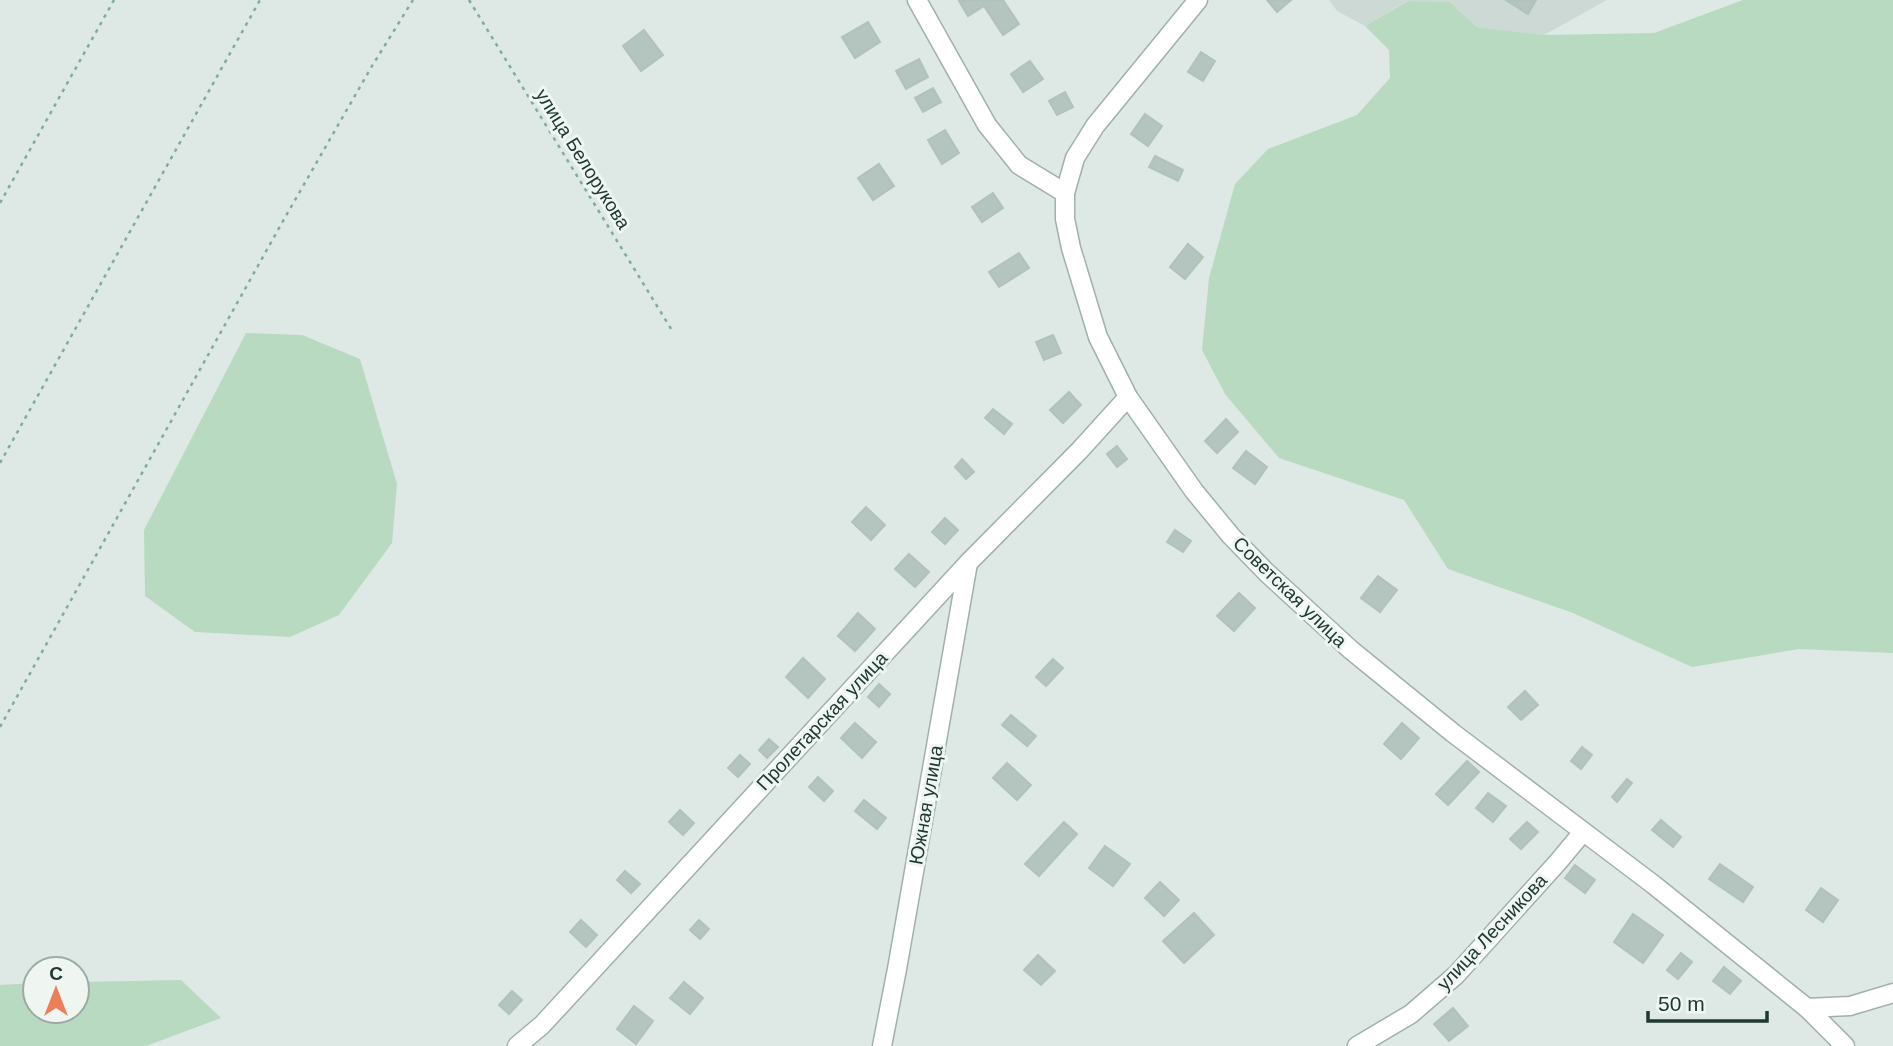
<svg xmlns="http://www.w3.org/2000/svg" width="1893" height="1046" font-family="Helvetica,sans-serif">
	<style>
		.built { fill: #cdd9d4 }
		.green { fill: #b8dac1 }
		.building { fill: #b4c4be; stroke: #b1c2bc; stroke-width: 2 }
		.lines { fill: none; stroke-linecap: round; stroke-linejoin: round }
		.street-casing { stroke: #a1b0ac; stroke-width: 21 }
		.path { stroke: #80ac9f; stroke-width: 2.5; stroke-dasharray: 3.5 5; stroke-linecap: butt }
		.street { stroke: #fff; stroke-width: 18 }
		.labels { text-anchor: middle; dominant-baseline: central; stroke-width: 6; stroke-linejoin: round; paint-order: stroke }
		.street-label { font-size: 19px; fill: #203832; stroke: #eff6f2 }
	</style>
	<rect width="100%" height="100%" fill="#dee9e5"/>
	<path class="built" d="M1329,0H1607L1544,35L1477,27L1450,2L1407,1L1365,26L1337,11Z"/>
	<g class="green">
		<path d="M1743,0H1893V653L1799,649L1692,667L1573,613L1448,569L1404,500L1279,458L1225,394L1202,350L1209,278L1235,184L1268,149L1357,115L1390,78L1389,50L1365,26L1408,1L1450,2L1477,27L1544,35L1654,33Z"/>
		<path d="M246,333L302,335L360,359L397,484L392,543L339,615L290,637L195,632L145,596L144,530Z"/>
		<path d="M181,980L221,1018L146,1046H0V985L35,983V1011H77V982Z"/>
	</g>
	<g class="building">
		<path d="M961,0H1003L1019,24L1003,35L984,6L968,16L959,1Z"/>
		<path d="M1267,0H1291L1277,12Z"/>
		<path d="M1506,0H1536L1528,14Z"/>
		<path d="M868,22L880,42L855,58L842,37Z"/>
		<path d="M644,30L663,55L641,71L623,46Z"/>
		<path d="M1201,52L1215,61L1203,81L1188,72Z"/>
		<path d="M919,59L928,77L906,89L896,71Z"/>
		<path d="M1030,61L1043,79L1023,92L1011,74Z"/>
		<path d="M933,88L941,102L923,112L915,98Z"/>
		<path d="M1065,92L1073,107L1057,115L1049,101Z"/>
		<path d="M1145,114L1162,126L1148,146L1131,134Z"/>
		<path d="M945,130L959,153L942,164L928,140Z"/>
		<path d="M1155,156L1183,170L1178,181L1149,167Z"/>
		<path d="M879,164L894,186L873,200L858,178Z"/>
		<path d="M993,193L1003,208L982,222L972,207Z"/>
		<path d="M1188,244L1203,257L1185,279L1170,267Z"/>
		<path d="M1019,253L1029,268L999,287L989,272Z"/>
		<path d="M1053,335L1061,353L1044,360L1036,342Z"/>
		<path d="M1069,392L1081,405L1063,423L1050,410Z"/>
		<path d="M993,409L1012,424L1004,434L985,418Z"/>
		<path d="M1226,419L1238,432L1217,453L1205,441Z"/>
		<path d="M1117,446L1127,459L1117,467L1107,454Z"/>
		<path d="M1246,451L1267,467L1255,484L1233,468Z"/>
		<path d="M962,459L974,472L966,479L955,467Z"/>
		<path d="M866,507L885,525L871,540L852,522Z"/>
		<path d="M945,518L958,530L945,544L932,532Z"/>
		<path d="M1175,530L1191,541L1183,552L1167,542Z"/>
		<path d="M909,554L929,572L915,587L895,569Z"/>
		<path d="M1378,576L1397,590L1380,612L1361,598Z"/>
		<path d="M1239,593L1255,608L1234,631L1217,616Z"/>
		<path d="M858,613L875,629L855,651L838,636Z"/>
		<path d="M803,658L825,679L808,698L786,677Z"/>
		<path d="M1053,659L1063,668L1046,686L1036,677Z"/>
		<path d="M879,684L890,694L879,707L868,697Z"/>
		<path d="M1525,691L1538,705L1521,720L1508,707Z"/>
		<path d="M1011,715L1036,736L1027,746L1002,725Z"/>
		<path d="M855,723L876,742L862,758L841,738Z"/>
		<path d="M1402,723L1419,738L1401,759L1384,744Z"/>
		<path d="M769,739L778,747L767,758L759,750Z"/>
		<path d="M1582,747L1592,755L1581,769L1571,761Z"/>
		<path d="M740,755L750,764L738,777L728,768Z"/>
		<path d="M1467,761L1479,772L1448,805L1436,794Z"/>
		<path d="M1007,763L1031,785L1017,800L993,778Z"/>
		<path d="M818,777L833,791L824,801L809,787Z"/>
		<path d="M1627,779L1632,783L1617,802L1612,797Z"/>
		<path d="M1488,793L1506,806L1493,822L1476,808Z"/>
		<path d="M864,800L886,818L877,829L855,811Z"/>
		<path d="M680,810L694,823L683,835L669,822Z"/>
		<path d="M1661,820L1681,837L1673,847L1652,830Z"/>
		<path d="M1064,822L1077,834L1039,876L1025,864Z"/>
		<path d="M1527,822L1538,832L1521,849L1510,839Z"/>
		<path d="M1105,846L1130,864L1113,886L1089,868Z"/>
		<path d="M1720,864L1753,887L1743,902L1709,879Z"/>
		<path d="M1575,865L1595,880L1585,893L1565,878Z"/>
		<path d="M625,871L640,884L631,893L617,880Z"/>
		<path d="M1160,882L1179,900L1164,916L1145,898Z"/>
		<path d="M1821,888L1838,900L1823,922L1806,910Z"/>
		<path d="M1194,913L1214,935L1184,963L1163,941Z"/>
		<path d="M1633,914L1663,935L1643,963L1614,942Z"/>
		<path d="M581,920L597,935L586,947L570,932Z"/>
		<path d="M699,920L709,929L700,939L690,930Z"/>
		<path d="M1681,953L1692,962L1678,979L1667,970Z"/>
		<path d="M1038,955L1055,971L1041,985L1024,970Z"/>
		<path d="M1724,967L1741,981L1730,994L1713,981Z"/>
		<path d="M684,982L703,998L690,1014L670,998Z"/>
		<path d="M512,991L522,1000L509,1014L499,1005Z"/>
		<path d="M634,1006L653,1021L636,1044L617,1029Z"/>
		<path d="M1453,1008L1468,1026L1449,1041L1434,1024Z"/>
	</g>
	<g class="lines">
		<defs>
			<g id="street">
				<path d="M917,0L987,125L1019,165L1065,193"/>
				<path d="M1198,0L1095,126L1075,158L1065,193V219L1071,248L1098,337L1128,397L1194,491L1231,536L1266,572L1351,650L1453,733L1654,885L1807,1008L1845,1046"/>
				<path d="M1807,1008L1850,1006L1893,993"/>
				<path d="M517,1046L542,1025L968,563L1080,450L1128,397"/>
				<path d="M882,1046L897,969L968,563"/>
				<path d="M1357,1046L1411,1014L1456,975L1558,862L1583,832"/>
			</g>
		</defs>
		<use href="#street" class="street-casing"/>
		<g class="path">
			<path d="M469,0L673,332"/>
			<path d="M0,203L114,0"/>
			<path d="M0,463L260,0"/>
			<path d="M0,727L283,221L372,66L413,0"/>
		</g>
		<use href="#street" class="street"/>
	</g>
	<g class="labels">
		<g class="street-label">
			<text transform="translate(583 159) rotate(58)">улица Белорукова</text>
			<text transform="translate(1290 592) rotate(44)">Советская улица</text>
			<text transform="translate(822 721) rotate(-47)">Пролетарская улица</text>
			<text transform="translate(926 805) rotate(-80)">Южная улица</text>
			<text transform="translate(1492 932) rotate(-47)">улица Лесникова</text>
		</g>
	</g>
	<g transform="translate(56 990)"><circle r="33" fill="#eff6f2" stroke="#9caaa5" stroke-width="2"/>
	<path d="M0-5L12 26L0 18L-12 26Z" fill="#ec7f5a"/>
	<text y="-10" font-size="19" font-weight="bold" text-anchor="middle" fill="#203832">С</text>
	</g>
	<path d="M1648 1011v10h119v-10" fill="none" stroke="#203832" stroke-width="3.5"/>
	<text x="1658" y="1011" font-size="21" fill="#203832" stroke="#eff6f2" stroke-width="5" paint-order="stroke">50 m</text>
</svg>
